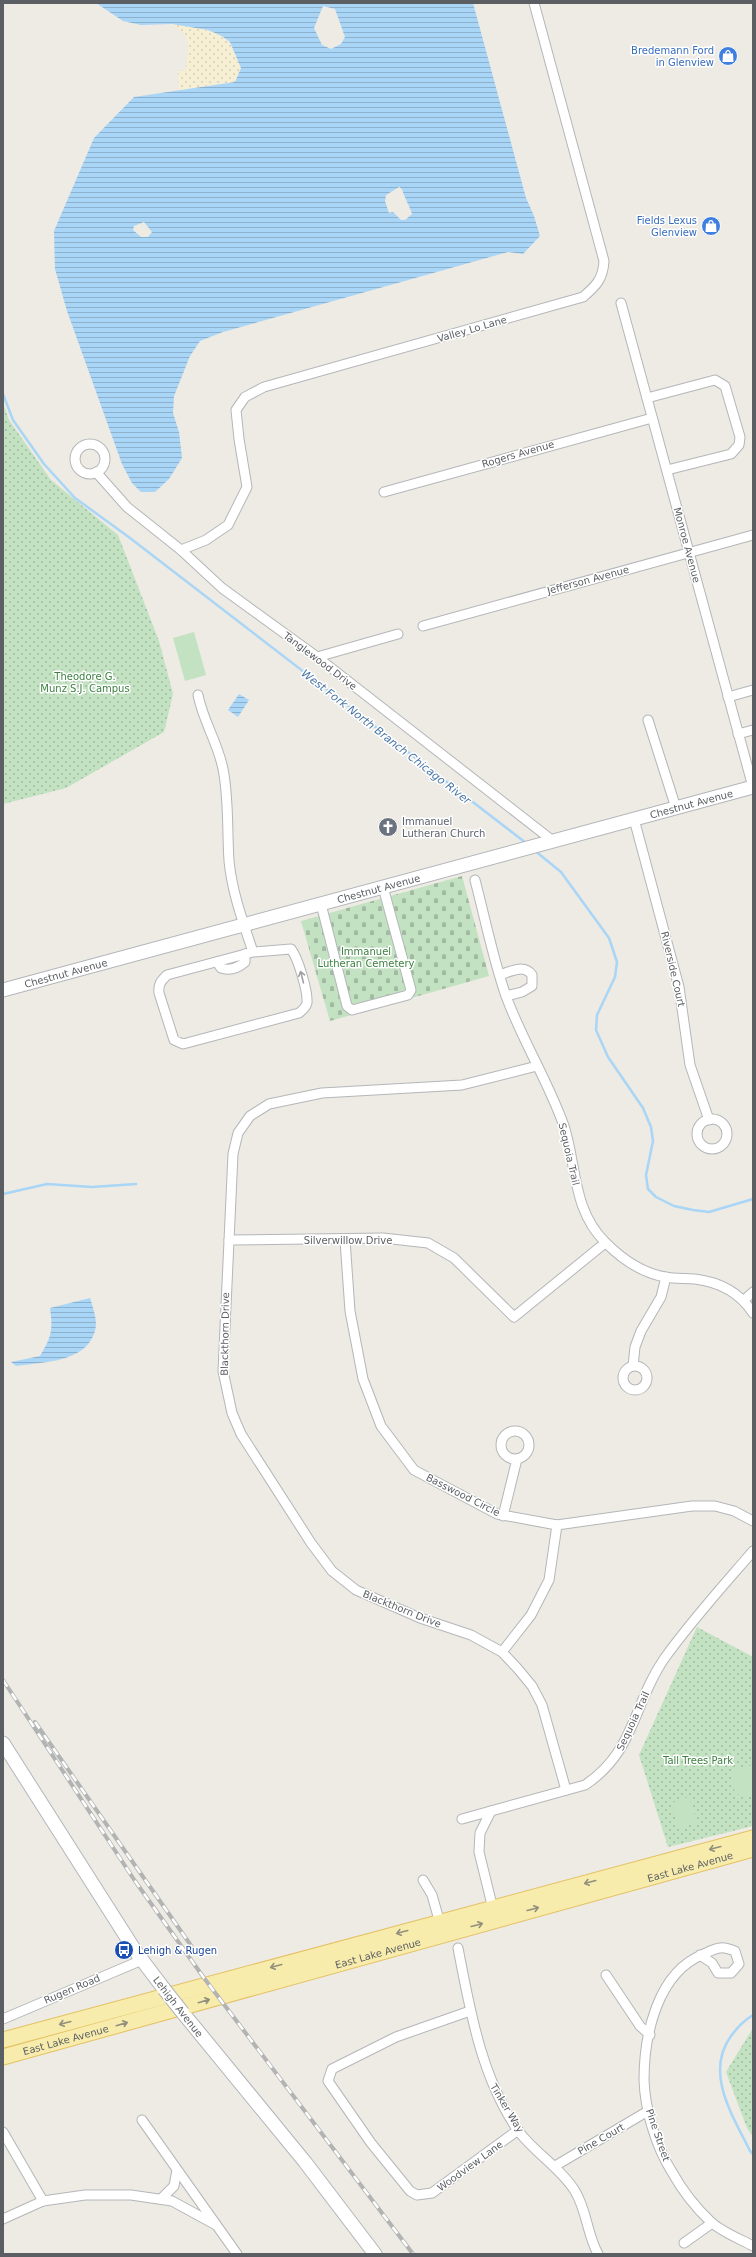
<svg xmlns="http://www.w3.org/2000/svg" width="756" height="2257" font-family="'DejaVu Sans',sans-serif">
	<style>
		.green { fill: url(#green-dots) }
		.sand { fill: url(#sand-dots) }
		.cemetery { fill: url(#cemetery-stones) }
		.pitch { fill: #c2e2c2 }
		.water { fill: url(#water-rules); fill-rule: evenodd }
		.lines { fill: none; stroke-linecap: round; stroke-linejoin: round }
		.stream { stroke: #a9d5f7; stroke-width: 2.5 }
		.street-casing { stroke: #b4b6b9; stroke-width: 11 }
		.secondary-casing { stroke: #b2b6ba; stroke-width: 15 }
		.primary-casing { stroke: #e5c164; stroke-width: 17 }
		.street { stroke: #fff; stroke-width: 9 }
		.secondary { stroke: #fff; stroke-width: 13 }
		.primary { stroke: #f8ecad; stroke-width: 15 }
		.rail-casing { stroke: #b2b3b3; stroke-width: 4 }
		.rail { stroke: #fff; stroke-width: 2.5; stroke-dasharray: 8; stroke-linecap: butt }
		.secondary-bridge-casing { stroke: #b2b6ba; stroke-width: 15; stroke-linecap: butt }
		.secondary-bridge { stroke: #fff; stroke-width: 13 }
		.oneway { stroke: #9d9fa1 }
		.oneway2 { stroke: #92907d }
		.labels { text-anchor: middle; dominant-baseline: central; stroke-width: 3; stroke-linejoin: round; paint-order: stroke }
		.shop-label { font-size: 10px; fill: #366cbe; stroke: #fff; text-anchor: end }
		.street-label { font-size: 10px; fill: #5b5f63; stroke: #fff }
		.park-label { font-size: 10px; fill: #3c8140; stroke: #fff }
		.worship-label { font-size: 10px; fill: #5b616d; stroke: #fff; text-anchor: start }
		.transit-label { font-size: 10px; fill: #164399; stroke: #fff; text-anchor: start }
		.water-label { font-size: 11px; font-style: italic; fill: #4876a7; stroke: #fff }
	</style>
	<defs>
		<pattern id="green-dots" width="8" height="8" patternUnits="userSpaceOnUse"><rect width="8" height="8" fill="#c2e2c2"/><path d="M2 2h.1M6 6h.1" fill="none" stroke="#a1baa1" stroke-width="1.8" stroke-linecap="round"/></pattern>
		<pattern id="sand-dots" width="8" height="8" patternUnits="userSpaceOnUse"><rect width="8" height="8" fill="#f7efd4"/><path d="M2 2h.1M6 6h.1" fill="none" stroke="#d6cfb9" stroke-width="1.8" stroke-linecap="round"/></pattern>
		<pattern id="cemetery-stones" width="16" height="16" patternUnits="userSpaceOnUse"><rect width="16" height="16" fill="#c2e2c2"/><path d="M2 7V4a2 2 0 0 1 4 0v3zM10 15v-3a2 2 0 0 1 4 0v3z" fill="#a1baa1"/></pattern>
		<pattern id="water-rules" width="6" height="5" patternUnits="userSpaceOnUse"><rect width="6" height="5" fill="#a9d5f7"/><path d="M0 2.5h6" fill="none" stroke="#8db0cc"/></pattern>
	</defs>
	<rect width="100%" height="100%" fill="#edebe3"/>
	<g class="green">
		<path d="M3,403L9,420L51,480L118,535L159,641L173,694L164,732L66,788L3,804Z"/>
		<path d="M697,1627L753,1657V1826L668,1847L639,1755Z"/>
		<path d="M753,2028V2137L747,2128L726,2072Z"/>
	</g>
	<path class="sand" d="M172,24C208,30 230,28 241,68L235,82L179,90L178,71L186,70C188,46 194,39 172,24Z"/>
	<path class="cemetery" d="M462,876L489,976L330,1021L301,921Z"/>
	<g class="pitch">
		<path d="M194,632L206,675L185,681L173,638Z"/>
		<path d="M753,1765V1795L743,1797L735,1793L730,1771Z"/>
		<path d="M689,1797L697,1822L679,1828L671,1803Z"/>
	</g>
	<g class="water">
		<path d="M96,3H473L526,198L534,216L540,236L523,254L508,252L223,332L200,341L190,356L174,396L173,413L179,432L182,458L169,479L155,492H141L132,483L122,464L67,311L55,269L54,231L94,138L134,97L235,82L241,68L230,42L222,36L208,30L172,24L141,25L123,21ZM323,6L335,9L345,37L341,44L331,49L322,45L314,28ZM399,187L402,189C404,197 411,209 412,214L405,220H401L393,212L389,213L385,201L386,195ZM144,222L152,232L148,237H141L133,230L134,226Z"/>
		<path d="M239,694L249,700L238,717L228,710Z"/>
		<path d="M90,1298C93,1308 98,1320 95,1331C86,1363 42,1362 16,1366L11,1362L40,1356C52,1336 53,1330 50,1308Z"/>
	</g>
	<g class="lines">
		<g class="stream">
			<path d="M3,394L13,420L44,464L75,498L130,538L526,843"/>
			<path d="M534,850L561,872L609,938L617,962L615,977L597,1015L596,1030L608,1057L643,1108L651,1127L653,1141L646,1175L648,1189L656,1197L674,1206L693,1210L709,1212L753,1199"/>
			<path d="M3,1194L47,1184L92,1187L136,1184"/>
			<path d="M753,2015C743,2021 738,2027 731,2036C704,2073 733,2116 750,2151L753,2154"/>
		</g>
		<defs>
			<g id="street">
				<path d="M621,303L753,787"/>
				<path d="M647,398L715,380L725,386L740,437L739,445L731,454L667,470"/>
				<circle cx="90" cy="459" r="15"/>
				<path d="M96,472L127,507L181,550L222,588L317,657L553,841"/>
				<path d="M384,492L652,418"/>
				<path d="M181,550L206,540L228,525L247,487L239,439L236,410L245,397L264,387L583,297C596,286 603,279 604,261L534,3"/>
				<path d="M423,626L753,535"/>
				<path d="M317,657L398,634"/>
				<path d="M198,695C203,721 218,743 223,769C229,799 227,831 229,861C232,892 243,922 253,952L167,975C161,981 158,984 159,993L174,1040L183,1044L299,1013C303,1010 306,1007 307,1003C308,991 298,958 291,949L253,952"/>
				<path d="M728,697L753,690"/>
				<path d="M648,720L676,808"/>
				<path d="M738,734L753,730"/>
				<path d="M634,819L679,987L690,1065L709,1120"/>
				<path d="M475,880C485,918 493,959 506,996C522,1040 548,1081 564,1126C577,1166 572,1210 606,1243C622,1259 643,1273 665,1277C675,1279 686,1278 695,1279C719,1282 740,1293 753,1313"/>
				<path d="M321,904L347,1006L352,1010L408,995L411,990L383,887"/>
				<path d="M217,962L221,968C230,971 238,968 245,962V954"/>
				<path d="M500,975C511,971 524,964 532,975V986L522,992L506,996"/>
				<path d="M537,1066L462,1085L322,1093L269,1104L250,1116L238,1133L233,1154L223,1371L232,1413L241,1434L311,1543L332,1571L356,1590L420,1618L471,1635L502,1652L518,1669L532,1686L542,1705L566,1790"/>
				<circle cx="712" cy="1134" r="15"/>
				<path d="M229,1240L383,1238L428,1243L454,1258L514,1317L605,1243"/>
				<path d="M345,1240L350,1311L363,1379L381,1426L414,1470L497,1514L557,1525L692,1506H715L734,1511L753,1521"/>
				<path d="M744,1300L753,1292"/>
				<circle cx="635" cy="1378" r="12"/>
				<path d="M633,1366L635,1347L641,1331L661,1297L666,1277"/>
				<circle cx="515" cy="1445" r="14"/>
				<path d="M503,1516L517,1459"/>
				<path d="M502,1652L531,1615L549,1580L557,1525"/>
				<path d="M491,1811L480,1833L479,1852L494,1913"/>
				<path d="M462,1819L585,1785C635,1752 633,1704 664,1659C691,1621 723,1586 753,1551"/>
				<path d="M423,1880L432,1895L441,1927"/>
				<path d="M458,1948C470,2010 481,2076 517,2129C532,2151 560,2167 575,2191C587,2211 587,2234 598,2254"/>
				<path d="M700,1955L712,1963L718,1973H731L739,1964L735,1951C731,1950 725,1947 721,1948C715,1948 708,1952 704,1954C657,1972 644,2036 644,2080C645,2110 656,2147 672,2172C682,2190 696,2208 711,2222C722,2232 740,2239 753,2246"/>
				<path d="M606,1975L640,2026L650,2035"/>
				<path d="M470,2011L396,2037L332,2069L328,2081L371,2143L410,2191L417,2195L432,2193L518,2130"/>
				<path d="M3,2019L142,1960"/>
				<path d="M142,2120L237,2254"/>
				<path d="M3,2132L43,2201"/>
				<path d="M555,2166L648,2111"/>
				<path d="M161,2199L174,2186L177,2170"/>
				<path d="M3,2219L43,2201L85,2195H131L172,2201L216,2225"/>
				<path d="M684,2243L712,2223"/>
			</g>
			<g id="secondary">
				<path id="s1" d="M3,990L753,787"/>
				<path d="M3,1743L136,1952L164,1989"/>
				<path d="M183,2013L305,2162L375,2254"/>
			</g>
			<g id="primary">
				<path d="M3,2040L753,1838"/>
				<path id="s2" d="M3,2057L753,1849"/>
			</g>
		</defs>
		<use href="#street" class="street-casing"/>
		<use href="#secondary" class="secondary-casing"/>
		<use href="#primary" class="primary-casing"/>
		<use href="#street" class="street"/>
		<use href="#secondary" class="secondary"/>
		<use href="#primary" class="primary"/>
		<defs>
			<g id="rail">
				<path d="M3,1680L135,1881L204,1978L413,2254"/>
				<path d="M35,1722L192,1947"/>
			</g>
		</defs>
		<use href="#rail" class="rail-casing"/>
		<use href="#rail" class="rail"/>
		<defs>
			<path id="secondary-bridge" d="M164,1989L183,2013"/>
		</defs>
		<use href="#secondary-bridge" class="secondary-bridge-casing"/>
		<use href="#secondary-bridge" class="secondary-bridge"/>
	</g>
	<defs><path id="oneway-shaft" d="M-6 0H5M1.5-3L5.5 0L1.5 3" fill="none" stroke-width="1.6" stroke-linecap="round" stroke-linejoin="round"/></defs>
	<use class="oneway" href="#oneway-shaft" transform="translate(302 977) rotate(-104)"/>
	<g class="oneway2">
		<use href="#oneway-shaft" transform="translate(715 1848) rotate(165)"/>
		<use href="#oneway-shaft" transform="translate(590 1882) rotate(165)"/>
		<use href="#oneway-shaft" transform="translate(533 1909) rotate(-15)"/>
		<use href="#oneway-shaft" transform="translate(477 1925) rotate(-15)"/>
		<use href="#oneway-shaft" transform="translate(402 1932) rotate(165)"/>
		<use href="#oneway-shaft" transform="translate(276 1966) rotate(165)"/>
		<use href="#oneway-shaft" transform="translate(204 2001) rotate(-16)"/>
		<use href="#oneway-shaft" transform="translate(65 2023) rotate(165)"/>
		<use href="#oneway-shaft" transform="translate(122 2024) rotate(-16)"/>
	</g>
	<defs>
		<symbol id="shop-disc" viewBox="-11 -11 22 22"><circle r="9.5" fill="#3f7fe0" stroke="#fff"/><path d="M-5-2.5h2.3a2.7 3.5 0 0 1 5.4 0H5L5.5 6h-11ZM-1.5-2.5h3a1.5 2.3 0 0 0-3 0Z" fill="#fff"/></symbol>
		<symbol id="church-disc" viewBox="-11 -11 22 22"><circle r="9.5" fill="#6b7280" stroke="#fff"/><path d="M-1.2-6h2.4v3.5h3.3v2.4h-3.3V6h-2.4V-.1h-3.3v-2.4h3.3Z" fill="#fff"/></symbol>
		<symbol id="bus-disc" viewBox="-11 -11 22 22"><circle r="9.5" fill="#1a4fb4" stroke="#fff"/><path d="M-5-6H5V4H4V6H2V4H-2V6H-4V4H-5ZM-3.5-4V0h7V-4ZM-3.5 1.2v1.5H-2V1.2ZM2 1.2v1.5H3.5V1.2Z" fill="#fff"/></symbol>
	</defs>
	<g fill-rule="evenodd">
		<use href="#shop-disc" x="717" y="45" width="22" height="22"/>
		<use href="#shop-disc" x="700" y="215" width="22" height="22"/>
		<use href="#church-disc" x="377" y="816" width="22" height="22"/>
		<use href="#bus-disc" x="113" y="1939" width="22" height="22"/>
	</g>
	<g class="labels">
		<g class="shop-label">
			<text x="714" y="50">Bredemann Ford<tspan x="714" dy="12">in Glenview</tspan></text>
			<text x="697" y="220">Fields Lexus<tspan x="697" dy="12">Glenview</tspan></text>
		</g>
		<g class="street-label">
			<text transform="translate(472 329) rotate(-16)">Valley Lo Lane</text>
			<text transform="translate(518 454) rotate(-16)">Rogers Avenue</text>
			<text transform="translate(687 545) rotate(75)">Monroe Avenue</text>
			<text transform="translate(588 580) rotate(-15)">Jefferson Avenue</text>
			<text transform="translate(320 661) rotate(37)">Tanglewood Drive</text>
			<text stroke="none"><textPath href="#s1" startOffset="713">Chestnut Avenue</textPath></text>
			<text stroke="none"><textPath href="#s1" startOffset="389">Chestnut Avenue</textPath></text>
			<text transform="translate(673 969) rotate(77)">Riverside Court</text>
			<text stroke="none"><textPath href="#s1" startOffset="65">Chestnut Avenue</textPath></text>
			<text transform="translate(569 1154) rotate(77)">Sequoia Trail</text>
			<text x="348" y="1240">Silverwillow Drive</text>
			<text transform="translate(225 1334) rotate(-89)">Blackthorn Drive</text>
			<text transform="translate(463 1495) rotate(27)">Basswood Circle</text>
			<text transform="translate(402 1609) rotate(22)">Blackthorn Drive</text>
			<text transform="translate(633 1721) rotate(-65)">Sequoia Trail</text>
			<text stroke="none"><textPath href="#s2" startOffset="713">East Lake Avenue</textPath></text>
			<text stroke="none"><textPath href="#s2" startOffset="389">East Lake Avenue</textPath></text>
			<text transform="translate(72 1989) rotate(-23)">Rugen Road</text>
			<text transform="translate(178 2007) rotate(52)">Lehigh Avenue</text>
			<text stroke="none"><textPath href="#s2" startOffset="65">East Lake Avenue</textPath></text>
			<text transform="translate(507 2108) rotate(59)">Tinker Way</text>
			<text transform="translate(658 2135) rotate(71)">Pine Street</text>
			<text transform="translate(601 2139) rotate(-30)">Pine Court</text>
			<text transform="translate(470 2166) rotate(-36)">Woodview Lane</text>
		</g>
		<g class="park-label">
			<text x="85" y="676">Theodore G.<tspan x="85" dy="12">Munz S.J. Campus</tspan></text>
			<text x="366" y="951">Immanuel<tspan x="366" dy="12">Lutheran Cemetery</tspan></text>
			<text x="698" y="1760">Tall Trees Park</text>
		</g>
		<g class="worship-label">
			<text x="402" y="821">Immanuel<tspan x="402" dy="12">Lutheran Church</tspan></text>
		</g>
		<g class="transit-label">
			<text x="138" y="1950">Lehigh &amp; Rugen</text>
		</g>
		<g class="water-label">
			<text transform="translate(386 737) rotate(38)">West Fork North Branch Chicago River</text>
		</g>
	</g>
	<rect width="756" height="2257" fill="none" stroke="#5b5f63" stroke-width="8"/>
</svg>
